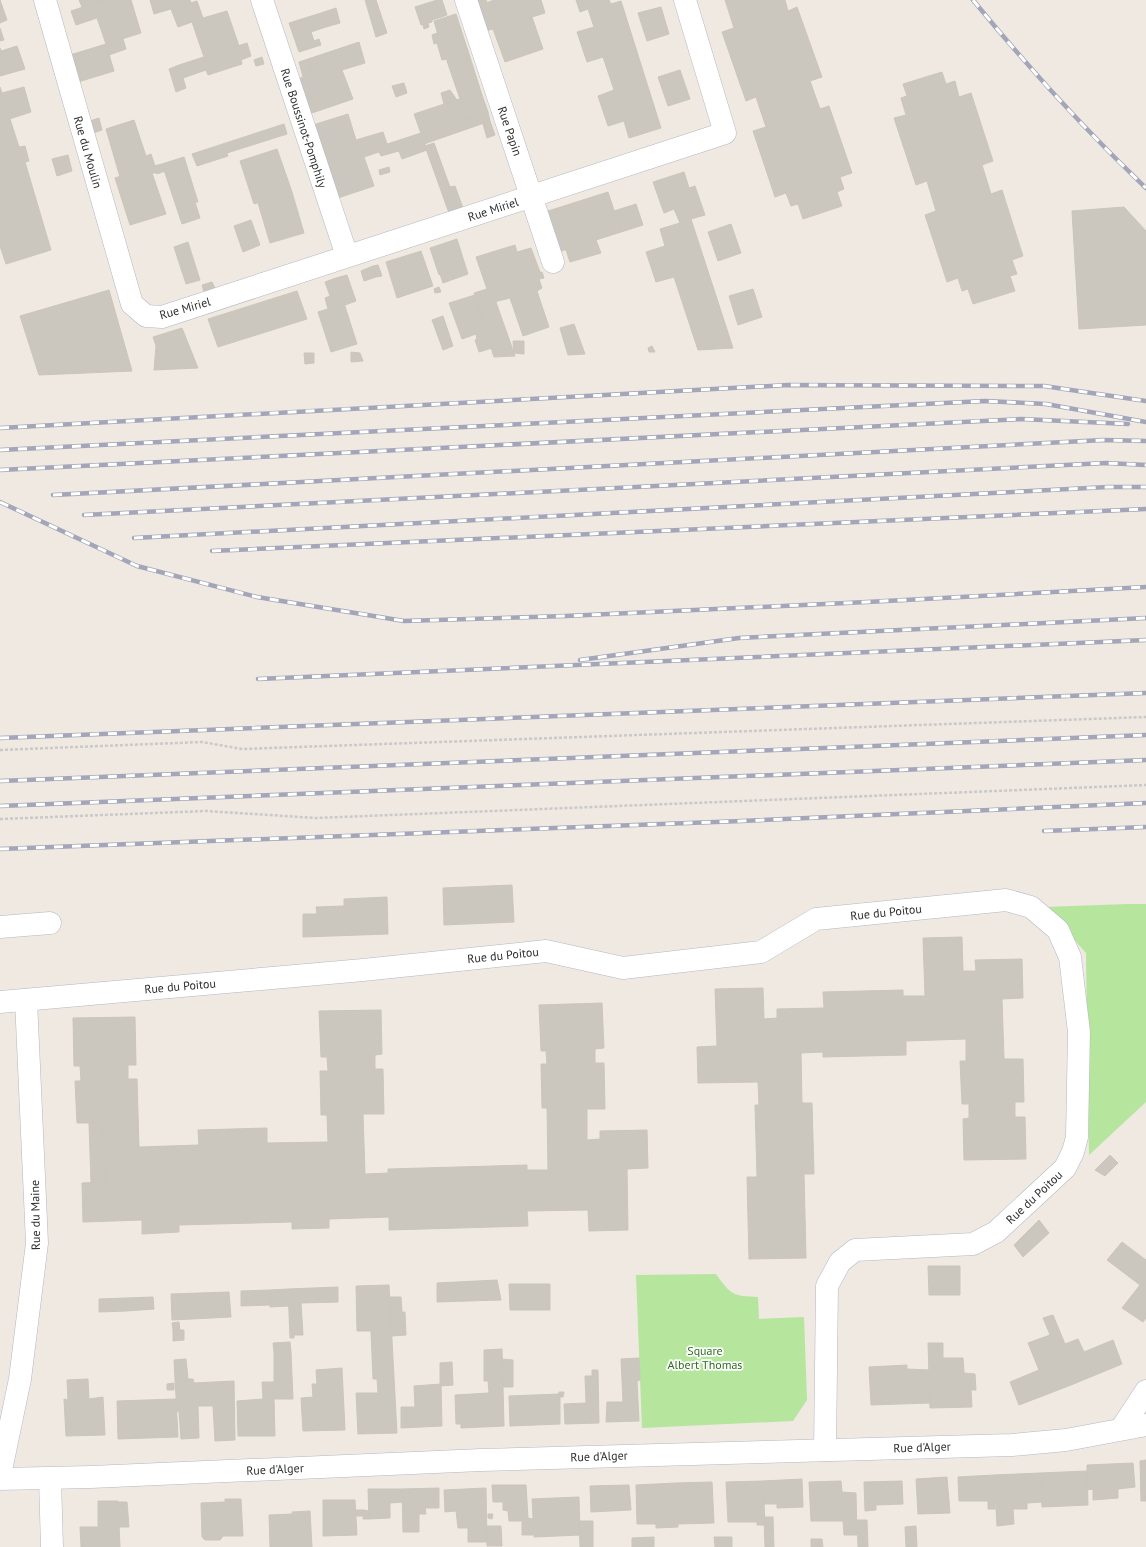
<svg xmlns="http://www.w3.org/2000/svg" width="1146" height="1547" font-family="'PT Sans',sans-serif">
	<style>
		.green { fill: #b6e59e }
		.building { fill: #cbc7bf; stroke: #cbc5ba }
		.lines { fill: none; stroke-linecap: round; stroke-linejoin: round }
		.minor-casing { stroke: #b4b7c1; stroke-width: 23 }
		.path { stroke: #c9c9c9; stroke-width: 2.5; stroke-dasharray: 3 2; stroke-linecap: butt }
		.minor { stroke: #fff; stroke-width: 22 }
		.rail-casing { stroke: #a3a6b8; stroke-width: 4.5 }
		.rail { stroke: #fff; stroke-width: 3; stroke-dasharray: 9; stroke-linecap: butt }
		.labels { text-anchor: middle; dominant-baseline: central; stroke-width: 3.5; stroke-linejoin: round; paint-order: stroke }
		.street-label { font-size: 12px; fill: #2e2e2e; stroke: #fff }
		.park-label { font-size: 12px; fill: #2c6e1b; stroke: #fff }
	</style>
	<rect width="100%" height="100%" fill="#efe9e1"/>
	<g class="green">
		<path d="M1127,904H1146V1102L1089,1155L1086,953L1045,907Z"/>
		<path d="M716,1274C731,1295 733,1296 758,1297L759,1319L804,1317L807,1400L793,1421L642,1428L636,1275Z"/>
	</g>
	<g class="building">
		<path d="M0,0L7,20L0,23Z"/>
		<path d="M79,0H104L82,7Z"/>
		<path d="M104,0H131L141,33L106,44L97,18L76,25L71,11Z"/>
		<path d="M150,0H190L191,3L154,14Z"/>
		<path d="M365,0H376L387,33L376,37Z"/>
		<path d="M437,0H442L447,15L432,20V22L421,25L415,7Z"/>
		<path d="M476,0H486L487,2L478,6Z"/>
		<path d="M494,0H541L545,13L486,31L478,6Z"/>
		<path d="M576,0H609L611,4L621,1L661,128L629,138L624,121L608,126L598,96L614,90L603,57L587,62L577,32L594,27L588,9L580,12Z"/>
		<path d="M725,0H785L788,11L797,7L822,77L810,81L820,109L829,106L852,173L840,177L844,189L837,192L842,206L803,219L798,204L791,206L786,193L775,197L753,131L766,127L756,97L746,101L722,32L734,28Z"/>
		<path d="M197,1L203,18L227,11L239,46L204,57L192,22L178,27L171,9Z"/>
		<path d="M661,7L669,34L647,41L638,13Z"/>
		<path d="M336,8L340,23L326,27L321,13Z"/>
		<path d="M321,13L326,27L311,32L314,41L319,39L321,45L299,52L289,23Z"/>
		<path d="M456,14L469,54L447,61V59L442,60L437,43L440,42L434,21Z"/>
		<path d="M532,17L543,49L505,62L493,29Z"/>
		<path d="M428,23L429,27L424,29L423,24Z"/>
		<path d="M0,28L4,40L0,41Z"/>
		<path d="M437,33L440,42L434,44L432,35Z"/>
		<path d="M123,39L126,49L109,55L106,44Z"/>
		<path d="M359,42L365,63L342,70L353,99L309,114L298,79L312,74L308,59Z"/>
		<path d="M247,43L251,56L241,60L242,64L208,75L206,70L183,78L179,65Z"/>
		<path d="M106,44L114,71L78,82L70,55Z"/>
		<path d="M17,46L25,69L0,76V48L1,51Z"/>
		<path d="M469,54L481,92L460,99L447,61Z"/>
		<path d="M262,57L264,64L256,66L254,60Z"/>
		<path d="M308,59L312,74L303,77L299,62Z"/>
		<path d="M179,65L186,88L176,92L169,69Z"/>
		<path d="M680,70L690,99L668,106L658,77Z"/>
		<path d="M942,72L946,84L955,81L959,97L971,93L993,161L982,165L991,194L1002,190L1023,256L1012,260L1017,274L1010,276L1015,291L973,304L968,289L962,291L958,278L947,282L925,215L936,211L927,181L916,185L894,118L906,115L901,98L907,96L903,84Z"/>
		<path d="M404,83L407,93L396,97L392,86Z"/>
		<path d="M0,87L2,93L24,87L31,112L0,122Z"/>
		<path d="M450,90L457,100L444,104L441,93Z"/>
		<path d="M481,92L488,112L426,134L428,139L424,142L414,114Z"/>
		<path d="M488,112L490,121L424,144V142L428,139L426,134Z"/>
		<path d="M348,114L356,140L383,132L387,144L326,164L313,125Z"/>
		<path d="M99,118L102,130L93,133L90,121Z"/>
		<path d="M10,119L19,147L25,146L29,161L0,169V122Z"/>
		<path d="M134,120L146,156L151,154L155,166L120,177L106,129Z"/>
		<path d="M490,121L495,135L487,138L483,124Z"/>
		<path d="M284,124L287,134L227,153L228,156L197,166L192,154Z"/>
		<path d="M421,133L427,150L402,159L399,151L381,156L379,152L364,157L374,186L338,198L326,164Z"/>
		<path d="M434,143L450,187L455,186L463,208L449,213L425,146Z"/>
		<path d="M277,149L292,192L254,204L240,161Z"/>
		<path d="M68,155L72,171L57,176L52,159Z"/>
		<path d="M184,157L198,202H195L200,218L182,224L162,164Z"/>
		<path d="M25,162L51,250L6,264L0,246V169Z"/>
		<path d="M162,164L165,171L157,174L154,166Z"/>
		<path d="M154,166L156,173H152L166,214L130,225L115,178Z"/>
		<path d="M389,167L390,172L380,175L379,170Z"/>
		<path d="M684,172L689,188L695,186L705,215L691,219L733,348L698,350L674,277L656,282L646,252L665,246L660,229L680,223L674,209L664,213L653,182Z"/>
		<path d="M292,192L304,233L270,243L258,203Z"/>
		<path d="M608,192L621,232L558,252L545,212Z"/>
		<path d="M636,204L643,225L621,232L614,211Z"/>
		<path d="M1124,207L1146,231V325L1079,329L1072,211Z"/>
		<path d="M251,220L260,245L243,252L234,226Z"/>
		<path d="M731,224L741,253L718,261L708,232Z"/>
		<path d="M457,239L468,274L443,283L440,274L439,275L430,248Z"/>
		<path d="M596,240L601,253L570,262L566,250Z"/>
		<path d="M188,242L200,280L186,284L174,247Z"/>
		<path d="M515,245L517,252L531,248L540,272L487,289L476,257Z"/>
		<path d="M421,251L433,286L397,298L386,262Z"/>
		<path d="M378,265L382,276L376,277L373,266Z"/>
		<path d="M373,266L376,277L364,281L361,271Z"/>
		<path d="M542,272L544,278L539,279L542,288L537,291L549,327L523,336L510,298L478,306L474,293Z"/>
		<path d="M347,275L356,301L345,305L336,278Z"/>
		<path d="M336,278L357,344L331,352L318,312L328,309L325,298L330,296L325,282Z"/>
		<path d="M212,282L215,288L204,292L202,285Z"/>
		<path d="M439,287L441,292L435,293L434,289Z"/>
		<path d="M753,289L762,317L738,325L729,296Z"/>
		<path d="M109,290L132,371L39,375L20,316Z"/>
		<path d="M297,291L307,319L218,347L208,319Z"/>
		<path d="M475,295L492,348L479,352L475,340L477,339L476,334L462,339L449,303Z"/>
		<path d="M494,301V303L496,302L515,356L494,357L478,306Z"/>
		<path d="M443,316L453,346L443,350L432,320Z"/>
		<path d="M574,324L585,354L568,355L560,328Z"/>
		<path d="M182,328L198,368L154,370L156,346L153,337Z"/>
		<path d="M513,341H524V354L514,353Z"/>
		<path d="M652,346L655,352H649L648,348Z"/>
		<path d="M351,352L360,353L363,361L351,362Z"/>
		<path d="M304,353H314V363L305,364Z"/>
		<path d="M512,885L514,922L444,925L443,888Z"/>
		<path d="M387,897L388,934L303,937V914H317L316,907L344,906V899Z"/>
		<path d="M962,937L963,971H976L975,960L1022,959L1023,998L1002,999L1004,1059H1023L1024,1102H1015V1117H1025L1026,1159L964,1160L963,1119L969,1118V1104H962L960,1061H966V1039L906,1041V1055L823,1057V1052L801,1053L802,1103H812L814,1174H804L806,1258L749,1259L747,1177H757L755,1105H759L758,1082L698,1083L697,1047L717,1046L715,989L763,988L764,1019L777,1018V1009L824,1008L823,992L903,990V996H925L923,938Z"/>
		<path d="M602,1003L604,1048L595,1049V1063H604L605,1109H587V1140L600,1139V1131L647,1130L648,1168L627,1169L628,1230L589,1231L588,1210L527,1211L528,1226L389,1230V1217L329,1219V1228L292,1229V1222L179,1225V1232L142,1234V1220L83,1222L82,1183L105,1182L103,1123H77L75,1081H81L80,1066H74L73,1018L135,1017L136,1065H128V1079H137L139,1147L199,1145L198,1130L267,1128V1143L328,1142L327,1115H321L320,1071H328L327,1057H321L319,1011L381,1010L382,1054L375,1055V1069H383L384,1114H363L365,1174L388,1173V1169L527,1165V1170H548L547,1108H542L541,1064H547L546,1051H541L539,1005Z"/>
		<path d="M89,1123H103L105,1182L91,1183Z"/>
		<path d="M1110,1155L1118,1163L1105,1176L1095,1170Z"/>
		<path d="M1039,1220L1049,1233L1023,1257L1014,1245Z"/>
		<path d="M1122,1242L1146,1260V1318L1143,1322L1122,1308L1140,1285L1107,1260Z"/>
		<path d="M928,1266H960V1295H929Z"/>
		<path d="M497,1280L501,1300L437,1302V1283Z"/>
		<path d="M509,1284H550V1310H510Z"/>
		<path d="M389,1285L397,1433L358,1434L356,1393H378L377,1379H373L371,1331H357L356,1286Z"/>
		<path d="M338,1287V1302L301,1303L303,1335H294V1338H290L288,1289Z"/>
		<path d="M288,1289L289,1306L270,1307V1290Z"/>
		<path d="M270,1290V1305L241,1306V1291Z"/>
		<path d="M229,1292L231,1317L172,1320L171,1294Z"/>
		<path d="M153,1297L154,1309L126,1311V1298Z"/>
		<path d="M390,1297H401L402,1312L391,1313Z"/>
		<path d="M126,1298V1311L99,1312V1299Z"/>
		<path d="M405,1312L406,1335L392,1336L391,1313Z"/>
		<path d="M1053,1315L1065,1344L1078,1339L1084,1352L1113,1340L1122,1364L1071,1385L1043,1318Z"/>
		<path d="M179,1322L180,1331L173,1330L172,1323Z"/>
		<path d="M173,1330H184V1340L173,1341Z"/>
		<path d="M1050,1335L1071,1385L1019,1405L1010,1382L1039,1370L1028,1343Z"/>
		<path d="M290,1342L291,1352H274L273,1343Z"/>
		<path d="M928,1343H943V1358H963L964,1373L975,1374L976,1390H971L972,1407L930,1408Z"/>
		<path d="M502,1349L504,1426L461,1428V1424H456L455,1395L489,1393L488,1381H484V1350Z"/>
		<path d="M274,1352H291L293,1399H274L275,1436H238L237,1401L263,1399L262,1382H274Z"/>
		<path d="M639,1358L640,1380L637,1381L639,1421L606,1422L607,1402H623L621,1359Z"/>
		<path d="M186,1359L188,1379L175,1380L174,1360Z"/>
		<path d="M502,1359L513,1360V1387H503Z"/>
		<path d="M452,1362L453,1385L440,1386V1363Z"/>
		<path d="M907,1365V1369L929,1370L930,1403L871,1405L869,1367Z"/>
		<path d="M342,1368L345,1430L303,1431L301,1398L313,1397L312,1384H317L316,1370Z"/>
		<path d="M592,1370H598L599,1423L565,1424L564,1404L586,1403L585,1376H592Z"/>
		<path d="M88,1379L89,1399L103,1397L105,1435L66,1436L64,1399L68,1400L67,1380Z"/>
		<path d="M188,1379H193L194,1383L234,1381L235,1440L215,1441L213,1406H198L199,1438L181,1439L179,1411L177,1412L175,1380Z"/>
		<path d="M174,1383V1390H167V1384Z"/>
		<path d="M441,1384L442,1426L401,1428V1407H415L414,1386Z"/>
		<path d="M559,1392H564L563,1397H559Z"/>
		<path d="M560,1394V1424L510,1426L509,1396Z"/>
		<path d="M176,1399L178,1437L118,1439L117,1401Z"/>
		<path d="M1146,1460V1501H1141L1140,1461Z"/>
		<path d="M1133,1463L1135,1487L1118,1489V1498L1093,1500V1489L1087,1490V1465Z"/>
		<path d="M1087,1471L1088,1505L1042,1507L1040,1473Z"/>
		<path d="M1040,1473L1042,1502L1027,1503V1509H1013L1014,1524L997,1526L994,1475Z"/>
		<path d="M994,1475L995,1509H988V1501H959L958,1477Z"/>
		<path d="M947,1477L950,1513L918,1514L916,1479Z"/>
		<path d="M802,1479L803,1507L777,1508V1504H764L763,1481Z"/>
		<path d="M763,1481L765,1525H757V1522H728L726,1482Z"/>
		<path d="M841,1481L842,1492L856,1493L857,1535H844L843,1521H811L809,1482Z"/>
		<path d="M902,1481L903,1504L876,1505V1510L865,1511L864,1482Z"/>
		<path d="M712,1482L714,1523L678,1524L676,1483Z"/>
		<path d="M676,1483L678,1527L656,1528V1524H637L636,1485Z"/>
		<path d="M492,1485H526L528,1518L533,1519V1535H522V1521H509L508,1511L503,1510V1502H493Z"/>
		<path d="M629,1485L631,1510L591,1512L590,1486Z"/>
		<path d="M439,1488V1508H419V1532H403L402,1489Z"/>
		<path d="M486,1488L487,1542H468V1528H458L456,1511L445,1512L444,1490Z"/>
		<path d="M368,1489H402L403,1502L390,1503V1518L369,1519Z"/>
		<path d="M579,1497L580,1535L534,1537L532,1499Z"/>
		<path d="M225,1499H241L243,1536H223L220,1540H205L202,1537L201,1503L225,1502Z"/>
		<path d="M323,1500H355L357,1535L323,1536Z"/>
		<path d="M98,1501H118L120,1547H81L80,1527H98Z"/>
		<path d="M118,1502H127L129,1527H119Z"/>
		<path d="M419,1508H425L426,1514H419Z"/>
		<rect x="356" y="1510" width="7" height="6"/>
		<path d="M363,1510L369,1511V1519H363Z"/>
		<path d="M310,1511L312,1547H270L269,1515L293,1514L292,1512Z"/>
		<path d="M488,1514H493L492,1519L488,1518Z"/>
		<path d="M764,1517H773L774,1547H765Z"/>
		<path d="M857,1520H867L868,1547H858Z"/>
		<path d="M579,1521H593V1547H580Z"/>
		<path d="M487,1526H501L502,1546H487Z"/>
		<path d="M916,1526L917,1547H906L905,1527Z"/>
		<path d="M654,1537V1547H632V1538Z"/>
		<path d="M714,1537H732V1547H715Z"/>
		<path d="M811,1539H822L823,1547H811Z"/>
	</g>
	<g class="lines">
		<defs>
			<g id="minor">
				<path d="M45,0L132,304L146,316L162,317L725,133L685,0"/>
				<path d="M262,0L347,256"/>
				<path d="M466,0L553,262"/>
				<path d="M0,927L50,923"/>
				<path d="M0,1002L363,970L546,951L623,968L761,952L816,919L1006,900L1031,907L1058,930L1070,957L1079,1032L1077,1137L1073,1152L1065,1168L996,1232L973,1244L855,1250L840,1262L827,1286L825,1450"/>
				<path d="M1121,1429L1146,1391"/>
				<path d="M0,1475L20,1379L37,1243L26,1000"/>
				<path d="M0,1479L91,1477L481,1460L1012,1445L1066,1440L1146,1425"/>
				<path d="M50,1479L52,1547"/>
			</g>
		</defs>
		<use href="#minor" class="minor-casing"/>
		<g class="path">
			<path d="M0,750L202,742L242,749L1146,717"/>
			<path d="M0,819L206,811L316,818L1146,785"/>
		</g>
		<use href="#minor" class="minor"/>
		<defs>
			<g id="rail">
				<path d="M973,0C1027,66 1084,129 1146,188"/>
				<path d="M0,428L788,385L1044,386L1146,401"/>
				<path d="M0,450L985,401L1046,404L1146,422"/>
				<path d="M0,470L1021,419L1128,424"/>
				<path d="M53,495L1104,440L1146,441"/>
				<path d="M0,502L137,566L257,597L404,621L566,616L867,602L1146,587"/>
				<path d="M84,515L1106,463L1146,465"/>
				<path d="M134,538L1108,487H1146"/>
				<path d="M212,551L1146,509"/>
				<path d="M580,660L739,638L1146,618"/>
				<path d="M258,679L1146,640"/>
				<path d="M0,738L1146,693"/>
				<path d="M0,781L1146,735"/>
				<path d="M0,806L1146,760"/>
				<path d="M1044,831L1146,827"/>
				<path d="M0,849L742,821L1146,803"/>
			</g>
		</defs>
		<use href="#rail" class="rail-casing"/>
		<use href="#rail" class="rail"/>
	</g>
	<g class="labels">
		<g class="street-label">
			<text transform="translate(304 128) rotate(72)">Rue Boussinot-Pomphily</text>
			<text transform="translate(510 131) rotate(71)">Rue Papin</text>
			<text transform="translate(88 152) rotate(74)">Rue du Moulin</text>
			<text transform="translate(493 209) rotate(-18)">Rue Miriel</text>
			<text transform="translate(185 308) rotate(-16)">Rue Miriel</text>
			<text transform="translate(886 912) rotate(-6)">Rue du Poitou</text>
			<text transform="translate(503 955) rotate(-6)">Rue du Poitou</text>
			<text transform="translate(180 986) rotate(-5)">Rue du Poitou</text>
			<text transform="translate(1034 1197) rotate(-43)">Rue du Poitou</text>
			<text transform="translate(35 1215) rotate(-91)">Rue du Maine</text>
			<text transform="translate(922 1447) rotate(-2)">Rue d'Alger</text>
			<text transform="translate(599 1456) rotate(-2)">Rue d'Alger</text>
			<text transform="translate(275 1469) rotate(-3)">Rue d'Alger</text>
		</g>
		<g class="park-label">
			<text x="705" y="1350">Square<tspan x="705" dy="14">Albert Thomas</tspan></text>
		</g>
	</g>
</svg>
